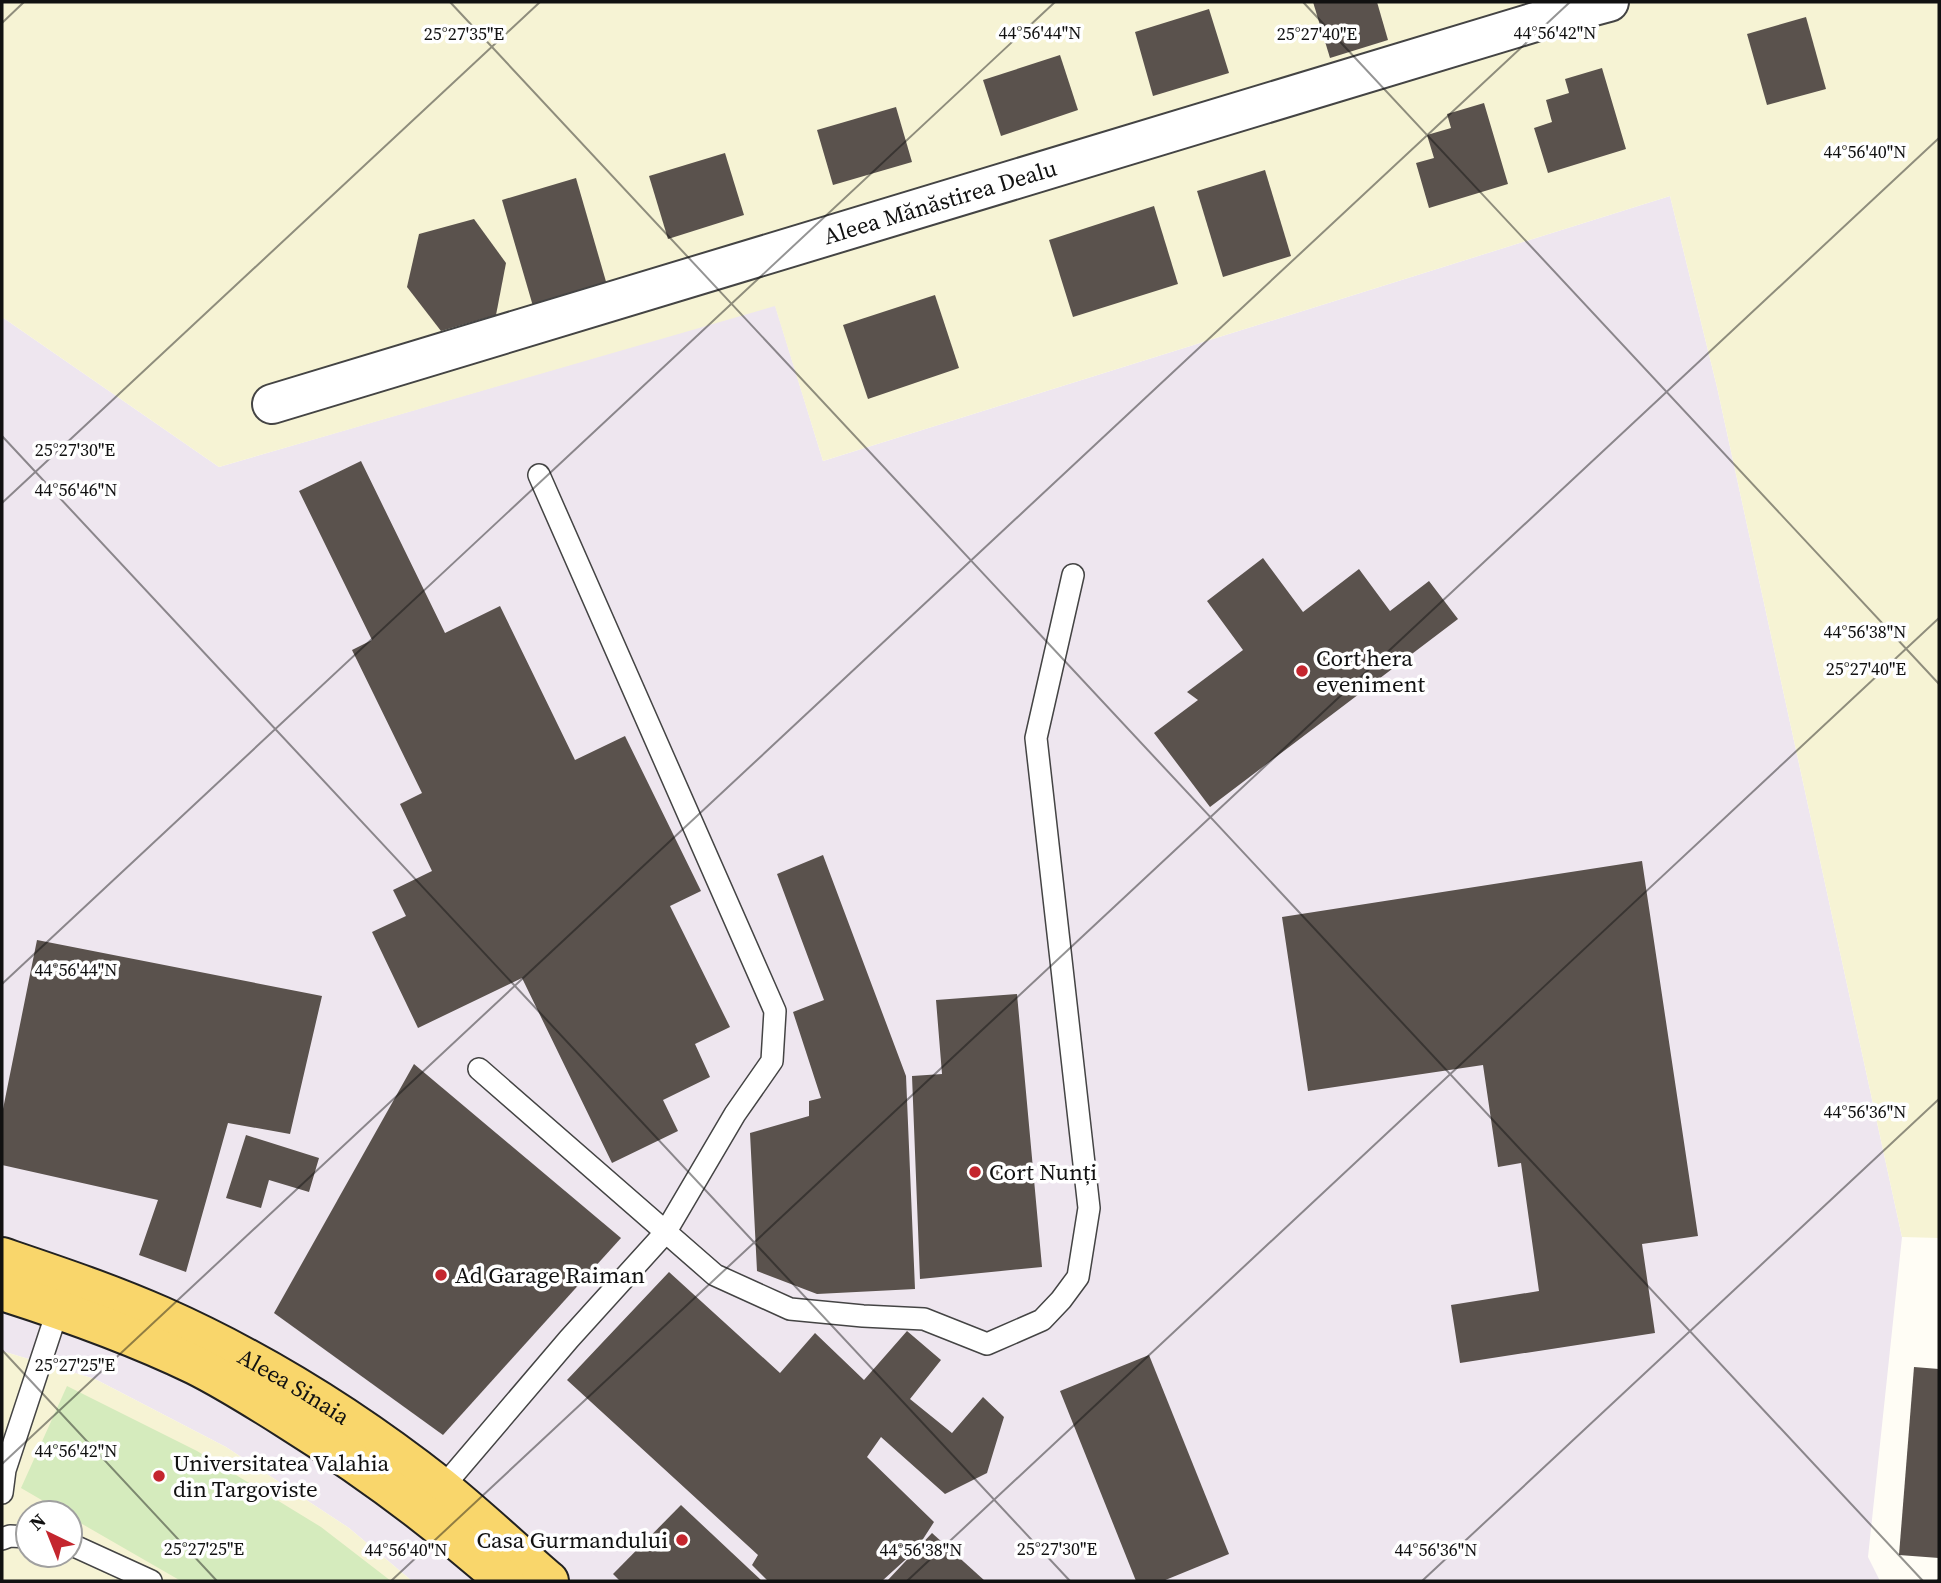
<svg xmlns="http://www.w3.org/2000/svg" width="1941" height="1583" font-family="'Source Serif 4',serif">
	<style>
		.industrial { fill: #eee6ef }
		.farmland { fill: #f6f3d4; fill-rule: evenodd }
		.green { fill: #d5ebbd }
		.building { fill: #5a524d }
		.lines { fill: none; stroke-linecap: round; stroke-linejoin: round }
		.service-casing { stroke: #444; stroke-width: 24 }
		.minor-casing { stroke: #444; stroke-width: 42 }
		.primary-casing { stroke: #222; stroke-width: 42 }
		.service { stroke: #fff; stroke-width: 21 }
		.minor { stroke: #fff; stroke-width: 38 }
		.primary { stroke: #f9d66b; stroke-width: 38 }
		.ticks { fill: none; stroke: #111; stroke-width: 2; stroke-opacity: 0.45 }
		.poi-dot { fill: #c4262e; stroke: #fff; stroke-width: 2.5 }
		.labels { text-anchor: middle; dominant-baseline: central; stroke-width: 7; stroke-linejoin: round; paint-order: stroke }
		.street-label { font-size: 23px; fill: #111; stroke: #fff }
		.poi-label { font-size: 23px; fill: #111; stroke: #fff; text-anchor: start }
		.ticks-label { font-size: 18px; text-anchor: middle; fill: #111; stroke: #fff; stroke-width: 7; stroke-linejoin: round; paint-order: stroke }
	</style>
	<rect width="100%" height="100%" fill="#fffdf5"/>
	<path class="industrial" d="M1670,196L1717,387L1902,1237L1868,1557L1880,1581H412L349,1528L226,1447L95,1379L2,1351V317L219,467L775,305L823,461Z"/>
	<g class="farmland">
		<path d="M2,2H1939V1238L1902,1237L1717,387L1670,196L823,461L775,306L219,467L2,317Z"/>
		<path d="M2,1351L95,1379L226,1447L349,1528L412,1581H2ZM28,1513H70V1555H28Z"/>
	</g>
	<path class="green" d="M67,1386L197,1451L321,1527L391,1581H181L70,1517V1513H64L21,1488Z"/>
	<g class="building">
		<path d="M1313,2H1377L1388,40L1330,58Z"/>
		<path d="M1209,9L1229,73L1153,96L1135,32Z"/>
		<path d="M1806,17L1826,89L1767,105L1747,34Z"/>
		<path d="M1060,55L1078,110L1001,136L983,80Z"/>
		<path d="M1602,68L1626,149L1548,173L1534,128L1552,122L1546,100L1569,93L1565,79Z"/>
		<path d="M1484,103L1508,184L1429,208L1416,163L1434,158L1427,135L1451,128L1447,114Z"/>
		<path d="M896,107L912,162L833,185L817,130Z"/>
		<path d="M725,153L744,215L668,239L649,176Z"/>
		<path d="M1265,170L1291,256L1223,277L1197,191Z"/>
		<path d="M576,178L609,292L535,313L502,200Z"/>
		<path d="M1154,206L1178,284L1073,317L1049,240Z"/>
		<path d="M474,219L506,263L496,315L441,331L407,287L419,234Z"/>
		<path d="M935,295L959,368L868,399L843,325Z"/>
		<path d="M361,461L445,633L500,606L575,760L625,736L701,891L670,906L730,1027L695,1044L710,1077L663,1100L678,1131L612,1163L522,978L418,1028L372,932L406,916L393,890L432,871L400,804L422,793L352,650L372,640L299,491Z"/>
		<path d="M1263,558L1303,612L1359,569L1390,611L1429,581L1458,619L1210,807L1154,733L1198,700L1187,692L1243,650L1207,601Z"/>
		<path d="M823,855L906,1076L915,1289L817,1294L757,1271L750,1133L809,1116V1101L821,1098L793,1012L824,1000L777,874Z"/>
		<path d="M1642,861L1698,1236L1642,1244L1655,1333L1460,1363L1451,1305L1539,1291L1521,1163L1498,1167L1483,1065L1308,1091L1282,917Z"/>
		<path d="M37,940L322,996L290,1134L228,1123L186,1272L139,1255L158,1200L2,1165V1114Z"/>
		<path d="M1017,994L1042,1267L920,1279L912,1076L942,1074L936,1000Z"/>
		<path d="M414,1064L621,1238L443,1435L274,1313Z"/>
		<path d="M246,1135L319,1158L309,1192L269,1180L261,1208L226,1198Z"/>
		<path d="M669,1272L780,1373L815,1333L864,1380L907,1331L941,1360L910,1399L952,1433L983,1397L1004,1417L987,1473L945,1494L881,1437L867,1457L934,1522L916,1550L882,1581H768L752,1565L758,1555L567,1380Z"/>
		<path d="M1149,1355L1229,1554L1163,1581H1136L1060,1391Z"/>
		<path d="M1914,1367L1939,1369V1558L1899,1555Z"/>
		<path d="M681,1505L762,1581H620L613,1574Z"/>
		<path d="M932,1533L985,1581H887Z"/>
	</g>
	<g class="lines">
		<defs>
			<g id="service">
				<path d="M479,1069L715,1275L790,1309L863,1316L924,1319L987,1344L1042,1320L1061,1300L1078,1277L1089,1208L1036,738L1073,575"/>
				<path d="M442,1488L569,1339L665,1233L735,1114L772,1061L775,1011L539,475"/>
				<path d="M2,1493L5,1470L58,1309"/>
				<path d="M2,1539L10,1536L28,1537"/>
				<path d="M70,1544L151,1581"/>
			</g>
			<g id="minor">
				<path id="s1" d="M272,404L1542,20L1609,2"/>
			</g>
			<g id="primary">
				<path id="s2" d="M2,1257C55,1275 109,1293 161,1316C260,1360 356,1420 441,1487C478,1517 513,1550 549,1581"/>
				<path d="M2,1291C68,1312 133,1335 195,1365C227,1381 257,1400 287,1419C364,1467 437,1521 505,1581"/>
			</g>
		</defs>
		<use href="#service" class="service-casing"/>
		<use href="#minor" class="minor-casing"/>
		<use href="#primary" class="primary-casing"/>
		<use href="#service" class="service"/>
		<use href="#minor" class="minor"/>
		<use href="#primary" class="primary"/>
	</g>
	<path class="ticks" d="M450,2L1923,1581M1303,2L1939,684M2,23L24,2M2,436L1070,1581M2,503L540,2M2,984L1055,2M2,1350L217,1581M2,1464L1570,2M391,1581L1939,138M907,1581L1939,618M1422,1581L1939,1099M1937,1581L1939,1579"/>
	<g class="poi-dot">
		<circle cx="1302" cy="671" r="7"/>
		<circle cx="975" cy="1172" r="7"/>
		<circle cx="441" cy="1275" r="7"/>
		<circle cx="159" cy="1476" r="7"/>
		<circle cx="682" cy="1540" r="7"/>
	</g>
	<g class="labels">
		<g class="street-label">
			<text stroke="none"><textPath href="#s1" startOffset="698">Aleea Mănăstirea Dealu</textPath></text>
			<text stroke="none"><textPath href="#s2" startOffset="320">Aleea Sinaia</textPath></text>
		</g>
		<g class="poi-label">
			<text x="1316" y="658">Cort hera<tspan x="1316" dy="26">eveniment</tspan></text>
			<text x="989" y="1172">Cort Nunți</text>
			<text x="455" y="1275">Ad Garage Raiman</text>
			<text x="173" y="1463">Universitatea Valahia<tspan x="173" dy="26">din Targoviste</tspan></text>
			<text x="668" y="1540" text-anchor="end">Casa Gurmandului</text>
		</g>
	</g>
	<g class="ticks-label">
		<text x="1040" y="39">44°56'44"N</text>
		<text x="1555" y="39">44°56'42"N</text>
		<text x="464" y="40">25°27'35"E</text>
		<text x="1317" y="40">25°27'40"E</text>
		<text x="1865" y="158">44°56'40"N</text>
		<text x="75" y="456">25°27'30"E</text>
		<text x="76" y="496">44°56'46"N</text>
		<text x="1865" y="638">44°56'38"N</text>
		<text x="1866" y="675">25°27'40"E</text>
		<text x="76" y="976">44°56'44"N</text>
		<text x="1865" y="1118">44°56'36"N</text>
		<text x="75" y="1371">25°27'25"E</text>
		<text x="76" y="1457">44°56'42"N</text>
		<text x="204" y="1555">25°27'25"E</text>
		<text x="1057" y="1555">25°27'30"E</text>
		<text x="406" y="1556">44°56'40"N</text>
		<text x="921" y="1556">44°56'38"N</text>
		<text x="1436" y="1556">44°56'36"N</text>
	</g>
	<rect width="1941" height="1583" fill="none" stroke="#111111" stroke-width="7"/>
	<g transform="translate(49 1534) rotate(317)"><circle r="33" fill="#ffffff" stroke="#a0a0a0" stroke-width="2"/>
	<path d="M0-5L12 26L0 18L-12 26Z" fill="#c4262e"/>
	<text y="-10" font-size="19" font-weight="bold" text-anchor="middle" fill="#111111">N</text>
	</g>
</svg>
